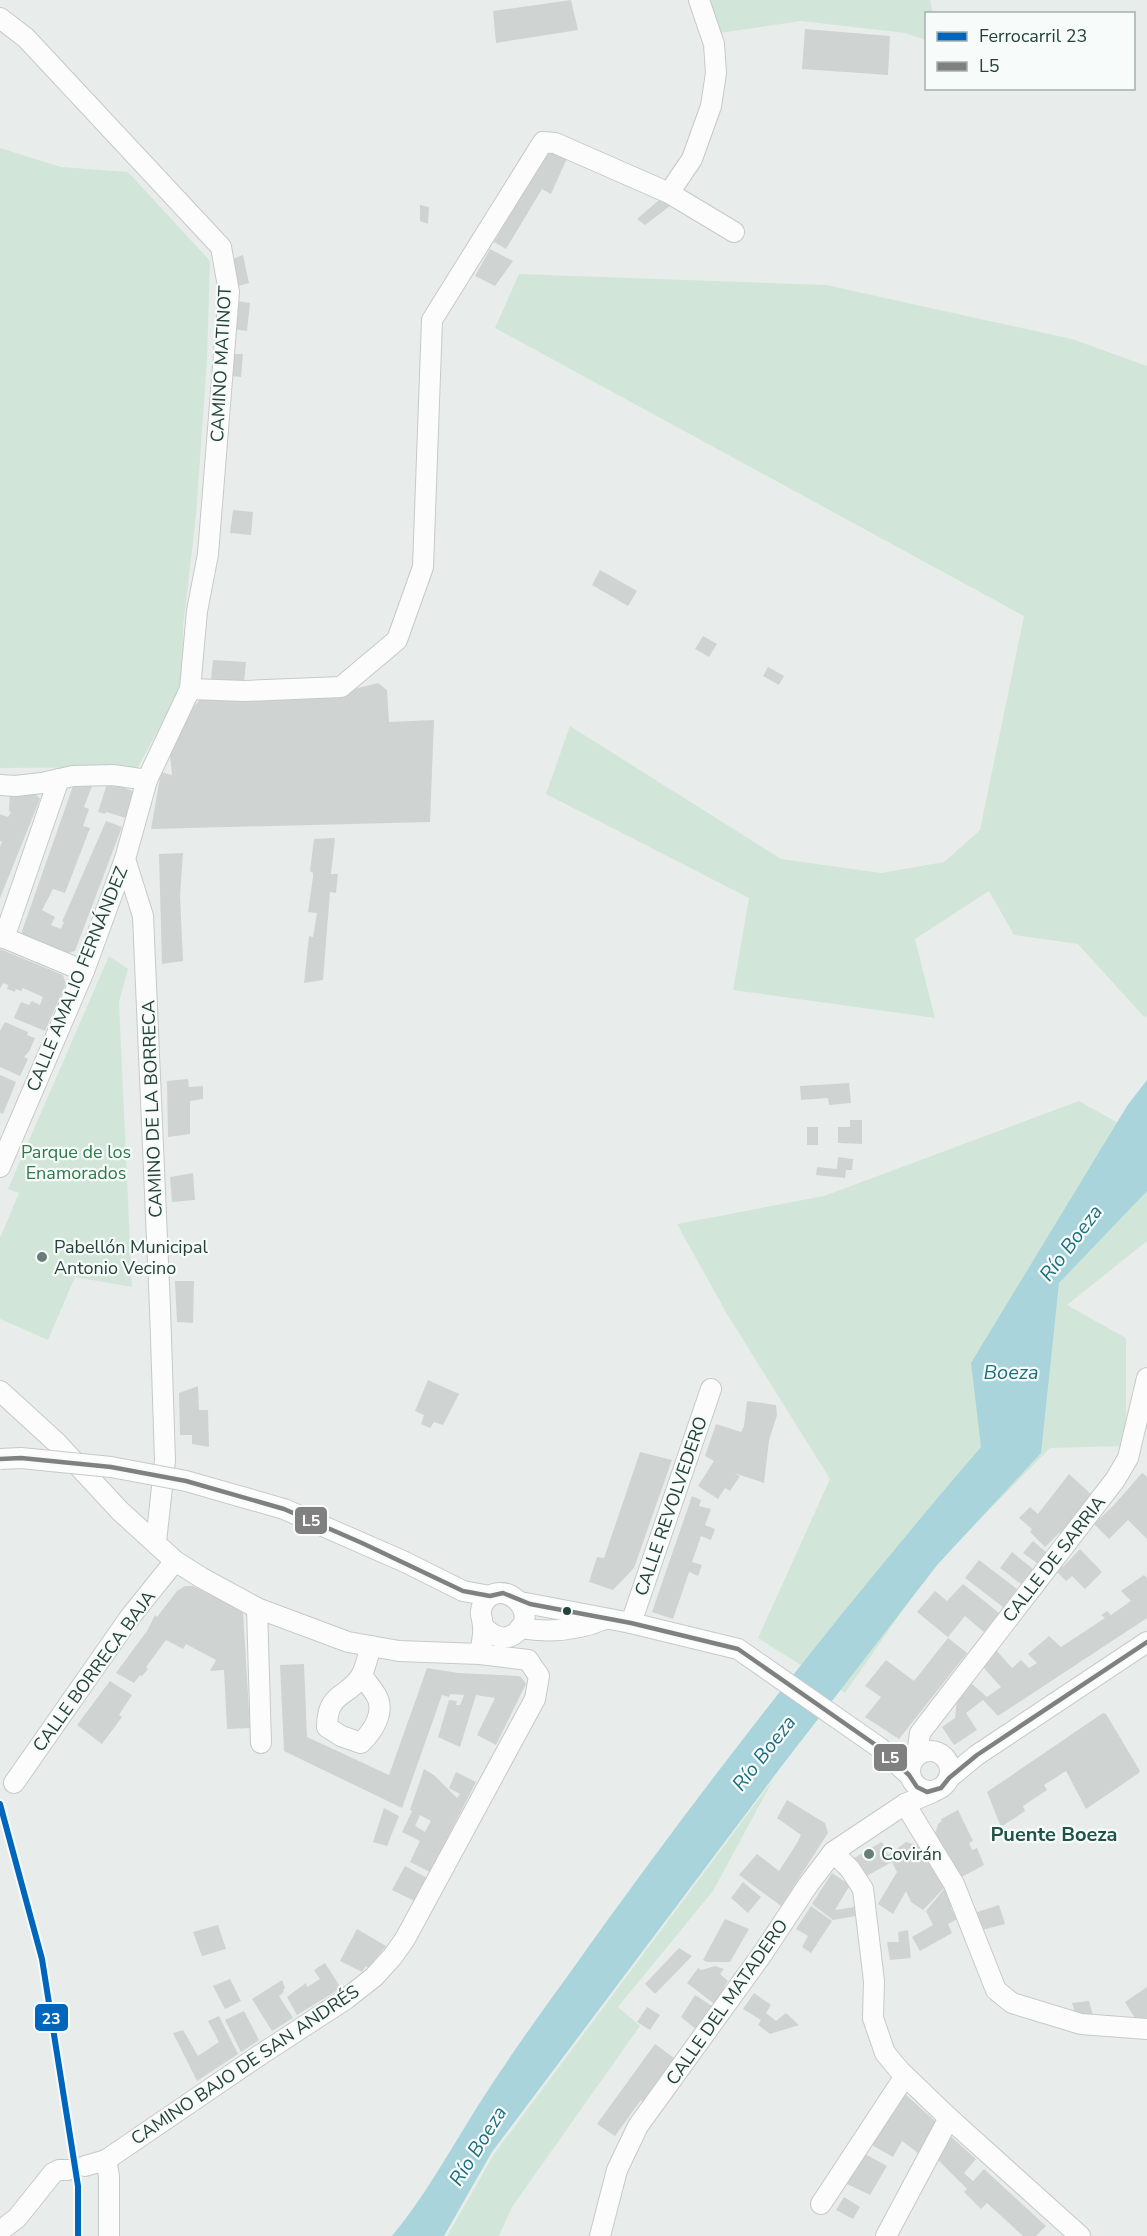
<svg xmlns="http://www.w3.org/2000/svg" width="1147" height="2236" font-family="'Nunito Sans',sans-serif">
	<style>
		.green { fill: #d1e6d8 }
		.water { fill: #a9d4db }
		.building { fill: #cfd4d2; fill-rule: evenodd }
		.lines { fill: none; stroke-linecap: round; stroke-linejoin: round }
		.minor-casing { stroke: #c5cac8; stroke-width: 22 }
		.minor { stroke: #fcfcfc; stroke-width: 20 }
		.minor-bridge-casing { stroke: #c5cac8; stroke-width: 22; stroke-linecap: butt }
		.minor-bridge { stroke: #fcfcfc; stroke-width: 20 }
		.bus-1-casing { stroke: #f7fbf9; stroke-width: 9 }
		.bus-1 { stroke: #808080; stroke-width: 4.5 }
		.rail-1-casing { stroke: #f7fbf9; stroke-width: 10 }
		.rail-1 { stroke: #0065bd; stroke-width: 6 }
		.poi-dot { fill: #697e78; stroke: #f7fbf9; stroke-width: 2 }
		.bus-dot { fill: #24423a; stroke: #f7fbf9; stroke-width: 2 }
		.labels { text-anchor: middle; dominant-baseline: central; stroke-width: 4.5; stroke-linejoin: round; paint-order: stroke }
		.street-label { font-size: 18px; fill: #24423a; stroke: #f7fbf9 }
		.park-label { font-size: 18px; fill: #2d7a4b; stroke: #f7fbf9 }
		.poi-label { font-size: 18px; fill: #24423a; stroke: #f7fbf9; text-anchor: start }
		.water-label { font-size: 20px; font-style: italic; fill: #1c6f80; stroke: #f7fbf9 }
		.neighbourhood-label { font-size: 20px; font-weight: bold; fill: #1f5548; stroke: #f7fbf9 }
		.line-badge { stroke: #f7fbf9; stroke-width: 2 }
		.badge-label { font-size: 16px; text-anchor: middle; font-weight: bold; fill: #fff }
	</style>
	<rect width="100%" height="100%" fill="#e8edeb"/>
	<g class="green">
		<path d="M710,0H930L933,13L926,14V40L905,33L801,21L720,33Z"/>
		<path d="M0,148L61,167L128,172L210,261L207,360L196,516L183,627V684L138,767L0,768Z"/>
		<path d="M519,274L826,285L1072,339L1147,366V1016L1144,1017L1078,944L1014,935L989,891L915,939L935,1018L733,990L749,898L546,794L570,726L781,859L881,873L944,862L980,830L1024,616L495,328Z"/>
		<path d="M109,956L128,969L119,1002L132,1287L75,1277L48,1340L0,1319V1238L19,1193L8,1189Z"/>
		<path d="M1079,1101L1147,1139V1241L1067,1305L1126,1338V1446L1050,1448L933,1567L845,1693L758,1638L830,1479L727,1314L677,1224L824,1196Z"/>
		<path d="M773,1780L713,1891L618,2007L640,2026L512,2207L499,2236H447L494,2154Z"/>
	</g>
	<path class="water" d="M1147,1080V1191L1059,1283L1041,1453L938,1564L784,1763L492,2152L444,2236H392C430,2190 457,2137 490,2087C515,2049 542,2011 569,1974C698,1792 836,1616 981,1447L971,1363L1127,1106Z"/>
	<g class="building">
		<path d="M571,0L578,30L496,43L493,11Z"/>
		<path d="M805,29L890,36L888,75L802,69Z"/>
		<path d="M558,153L568,156L551,194L542,189L506,249L494,242L546,154Z"/>
		<path d="M659,200L674,203L645,225L637,219Z"/>
		<path d="M420,205L429,207L428,224L420,221Z"/>
		<path d="M490,249L513,261L495,286L475,276Z"/>
		<path d="M243,255L249,283L238,286L232,259Z"/>
		<path d="M237,301L250,303L247,331L233,329Z"/>
		<path d="M232,354H243L241,377L229,376Z"/>
		<path d="M233,510L253,512L251,535L230,533Z"/>
		<path d="M600,570L637,591L628,606L592,585Z"/>
		<path d="M703,636L717,644L709,657L695,649Z"/>
		<path d="M213,660L246,662L244,682L211,679Z"/>
		<path d="M768,667L784,676L779,685L763,676Z"/>
		<path d="M378,683L387,690L389,722L434,720L430,822L151,829L161,772L172,775L169,744L179,724L202,697L354,689Z"/>
		<path d="M94,781L84,807L89,809L83,826L90,828L65,893L53,889L42,910L55,917L51,925L61,929L64,922H62L106,821L122,827L75,951L68,953L21,934L74,783Z"/>
		<path d="M107,784L114,787L117,785L135,792L126,818L106,812L105,814L98,812Z"/>
		<path d="M10,789L33,791L40,799L0,898V847L2,842L0,841V814L8,817L11,812L9,811Z"/>
		<path d="M335,838L331,874H338L336,893L330,892L323,980L304,983L309,936L313,937L317,913L308,912L313,877V873L310,871L314,839Z"/>
		<path d="M183,853L180,896L183,961L162,964L159,854Z"/>
		<path d="M0,949L63,975L66,984L45,1031L14,1018L21,1002L29,1005L32,1001L40,1005L43,997L23,988L21,991L16,989L15,992L7,989L8,985L3,983L0,989Z"/>
		<path d="M5,1022L28,1032L27,1035L35,1038L30,1050L24,1057L28,1059L20,1076L0,1067V1031Z"/>
		<path d="M0,1075L16,1082L3,1114L0,1113Z"/>
		<path d="M188,1079L189,1087L203,1086V1099L190,1101V1134L168,1137L167,1081Z"/>
		<path d="M849,1083L851,1103L829,1105L828,1098L801,1100L800,1086Z"/>
		<path d="M850,1120H862V1144L838,1143V1127H850Z"/>
		<rect x="807" y="1127" width="11" height="18"/>
		<path d="M838,1157L853,1159L852,1170H846L845,1178L816,1175L817,1167L837,1169Z"/>
		<path d="M193,1173L195,1200L172,1202L170,1177Z"/>
		<path d="M175,1281H194L193,1323L177,1322Z"/>
		<path d="M428,1380L459,1394L443,1425L434,1422L430,1428L421,1424L424,1415L415,1411Z"/>
		<path d="M198,1386L199,1410H208L209,1447L192,1444V1435H180L179,1393Z"/>
		<path d="M747,1401L776,1405L777,1415L769,1440L764,1483L734,1473L740,1476L730,1491L725,1488L718,1499L698,1486L714,1461L705,1456L716,1424L741,1432L744,1426Z"/>
		<path d="M640,1452L672,1460L634,1568L613,1590L589,1582L597,1557L604,1558Z"/>
		<path d="M1142,1473L1147,1477V1539L1128,1520L1109,1539L1094,1524L1114,1505Z"/>
		<path d="M1069,1474L1093,1496L1061,1534L1059,1533L1045,1547L1030,1532L1032,1529L1019,1518L1030,1507L1038,1514Z"/>
		<path d="M692,1496L701,1500L699,1506L711,1509L705,1525L715,1529L711,1540L701,1536L692,1562L702,1565L698,1576L689,1572L673,1619L652,1612Z"/>
		<path d="M1033,1541L1046,1552L1037,1563L1023,1553Z"/>
		<path d="M1080,1549L1102,1572L1085,1589L1072,1576L1066,1581L1056,1571L1061,1565L1063,1567Z"/>
		<path d="M1012,1552L1033,1569L1021,1584L1000,1568Z"/>
		<path d="M979,1560L1017,1589L1003,1607L965,1578Z"/>
		<path d="M1144,1575L1147,1578V1618L998,1716L983,1700L966,1713L977,1730L954,1745L942,1727L955,1718L957,1700L971,1683L987,1697L1001,1687L983,1667L996,1650L1012,1668L1021,1660L1029,1668L1037,1663L1028,1654L1049,1636L1061,1647L1105,1618L1101,1615L1107,1611L1111,1615L1131,1601L1121,1591Z"/>
		<path d="M963,1584L999,1613L984,1632L965,1616L948,1637L917,1612L935,1591L947,1601Z"/>
		<path d="M185,1586H193L219,1599L220,1598L243,1612L250,1728L227,1729L224,1670L210,1671L216,1660L186,1644L183,1649L166,1640L146,1667L148,1669L142,1676L140,1675L134,1683L116,1673L147,1631L155,1615L157,1617L177,1591Z"/>
		<path d="M948,1638L967,1653L899,1739L865,1717L881,1697L865,1686L886,1660L914,1681Z"/>
		<path d="M304,1664L307,1737L389,1775L427,1668L458,1673L518,1676L521,1677L526,1684L496,1745L477,1735L495,1698L476,1695L460,1747L438,1737L449,1700L457,1701L456,1705H460L464,1695L450,1694L449,1697L442,1695L402,1808L284,1751L280,1665Z"/>
		<path d="M110,1681L132,1695L119,1715L122,1717L102,1744L77,1725Z"/>
		<path d="M1103,1713L1106,1714L1140,1771L1139,1773L1086,1809L1066,1771L1044,1785L1047,1790L1023,1806L1025,1811L1001,1827L987,1792Z"/>
		<path d="M424,1769L435,1776L457,1798L460,1794L449,1788L456,1772L476,1782L430,1872L410,1862L420,1841L402,1832L412,1811L410,1810ZM420,1815L431,1821L425,1832L415,1826Z"/>
		<path d="M787,1800L825,1823L828,1833L781,1906L739,1875L757,1854L779,1871L797,1843L801,1835L777,1818Z"/>
		<path d="M384,1808L399,1816L387,1846L373,1842Z"/>
		<path d="M958,1810L973,1841L969,1843L972,1850L977,1848L984,1865L958,1879L935,1834L938,1824L942,1821L941,1819Z"/>
		<path d="M882,1842L888,1855L906,1842L922,1847L944,1888L923,1910L911,1902L906,1891L893,1914L878,1904L897,1872L892,1862L865,1877L854,1858Z"/>
		<path d="M405,1866L427,1878L415,1901L392,1890Z"/>
		<path d="M832,1873L850,1885L835,1910L855,1907L856,1916L833,1920L812,1904Z"/>
		<path d="M743,1882L761,1897L748,1913L731,1898Z"/>
		<path d="M945,1888L954,1906L951,1908L953,1912L956,1910L961,1917L948,1924L952,1933L920,1951L912,1937L933,1925L926,1911Z"/>
		<path d="M999,1905L1005,1924L982,1930L977,1912Z"/>
		<path d="M811,1906L832,1921L811,1953L802,1947L808,1936L796,1929Z"/>
		<path d="M725,1919L749,1929L730,1962H707L703,1960Z"/>
		<path d="M218,1925L226,1949L202,1956L193,1932Z"/>
		<path d="M357,1929L386,1946L368,1968L366,1966L362,1972L340,1961Z"/>
		<path d="M908,1930L911,1958L890,1960L887,1942H899L898,1932Z"/>
		<path d="M679,1948L692,1956L655,1994L645,1984Z"/>
		<path d="M325,1963L341,1988L297,2015L287,1997L306,1983L307,1987L320,1979L314,1970Z"/>
		<path d="M715,1966L724,1969L720,1974L728,1981L724,1987L729,1990L717,2006L687,1983L698,1968L701,1970Z"/>
		<path d="M230,1979L241,2001L225,2009L213,1986Z"/>
		<path d="M282,1980L285,1988L283,1990L284,1992L279,1996L293,2018L272,2031L252,1999Z"/>
		<path d="M1147,1987V2026H1140L1125,2002Z"/>
		<path d="M754,1993L771,2005L766,2013L776,2021L786,2013L799,2025L770,2034L758,2025L761,2020L743,2009Z"/>
		<path d="M695,1995L712,2006L697,2030L681,2017Z"/>
		<path d="M1089,2001L1093,2015L1077,2018L1072,2003Z"/>
		<path d="M647,2007L660,2015L650,2030L637,2022Z"/>
		<path d="M244,2011L259,2040L241,2052L225,2020Z"/>
		<path d="M219,2016L238,2054L197,2081L173,2033L183,2030L198,2056L219,2042L208,2021Z"/>
		<path d="M655,2044L678,2061L646,2104L641,2100L615,2136L597,2124Z"/>
		<path d="M904,2093L938,2124L918,2153L902,2141L893,2157L870,2144Z"/>
		<path d="M948,2134L976,2159L964,2173L973,2181L984,2169L1046,2226L1036,2236H1023L987,2203L981,2209L964,2192L967,2189L932,2154Z"/>
		<path d="M865,2154L887,2166L870,2195L847,2184Z"/>
		<path d="M844,2197L860,2207L853,2219L836,2210Z"/>
	</g>
	<g class="lines">
		<defs>
			<g id="minor">
				<path d="M0,18L26,38L221,247L229,292L208,554L197,611L190,689L147,780L125,859L84,971L0,1167"/>
				<path d="M669,193L692,159L711,106L716,73L714,44L699,0"/>
				<path d="M190,689L245,691L341,687L397,640L423,567L432,320L543,142L555,143L669,193L734,232"/>
				<path d="M0,785L15,786L42,783L73,776L113,775L147,780"/>
				<path d="M125,859L143,916L160,1308L165,1460L156,1542"/>
				<path d="M0,936L84,971"/>
				<path d="M4,938L59,779"/>
				<path d="M0,1391L57,1443L120,1511L175,1561L202,1578L257,1608L348,1642L399,1651L480,1654L528,1660L539,1676L535,1699L405,1939L393,1956L374,1977L346,1999L260,2055L106,2160L85,2166"/>
				<path d="M405,1562L463,1591L490,1596"/>
				<path d="M520,1602L631,1623L738,1649L880,1748L909,1775"/>
				<path d="M257,1608L261,1743"/>
				<path d="M631,1623L711,1389"/>
				<path d="M520,1628C550,1633 577,1631 605,1619"/>
				<path d="M480,1654C481,1646 484,1635 483,1627C483,1618 478,1613 483,1604C500,1574 543,1612 516,1633C504,1642 493,1636 483,1627"/>
				<path d="M362,1675C366,1682 372,1688 376,1695C386,1712 373,1731 361,1743L341,1736L327,1727C327,1690 350,1698 362,1674C366,1666 368,1655 371,1646"/>
				<circle cx="930" cy="1771" r="20"/>
				<path d="M917,1755L920,1733L1115,1480L1128,1458L1147,1378"/>
				<path d="M949,1778L977,1755L1147,1642"/>
				<path d="M14,1783L130,1617L175,1561"/>
				<path d="M905,1804L954,1884L996,1990L1012,2003L1081,2024L1147,2029"/>
				<path d="M833,1852L850,1869L863,1889L874,1981L873,2018L885,2053L900,2071L949,2118L1080,2236"/>
				<path d="M106,2160L109,2176V2236"/>
				<path d="M821,2204L905,2076"/>
				<path d="M0,2231L17,2218L53,2173L59,2170H68"/>
				<path d="M600,2236L617,2170L638,2126L763,1953L808,1885L833,1852L905,1804L933,1792"/>
				<path d="M886,2236L949,2118"/>
			</g>
		</defs>
		<use href="#minor" class="minor-casing"/>
		<use href="#minor" class="minor"/>
		<defs>
			<path id="minor-bridge" d="M0,1459L21,1458L111,1467L186,1481L284,1509L405,1562"/>
		</defs>
		<use href="#minor-bridge" class="minor-bridge-casing"/>
		<use href="#minor-bridge" class="minor-bridge"/>
		<defs>
			<path id="bus-1" d="M0,1459L21,1458L111,1467L186,1481L284,1509L362,1543L463,1591L490,1596L503,1593L530,1604L631,1623L738,1649L880,1748L909,1775L917,1787L927,1792L941,1788L949,1778L977,1755L1147,1642"/>
		</defs>
		<use href="#bus-1" class="bus-1-casing"/>
		<use href="#bus-1" class="bus-1"/>
		<defs>
			<path id="rail-1" d="M0,1804L42,1959L78,2186V2236"/>
		</defs>
		<use href="#rail-1" class="rail-1-casing"/>
		<use href="#rail-1" class="rail-1"/>
	</g>
	<g class="poi-dot">
		<circle cx="42" cy="1257" r="6"/>
		<circle cx="869" cy="1854" r="6"/>
	</g>
	<circle class="bus-dot" cx="567" cy="1611" r="5"/>
	<g class="labels">
		<g class="street-label">
			<text transform="translate(221 364) rotate(-87)">CAMINO MATINOT</text>
			<text transform="translate(77 979) rotate(-68)">CALLE AMALIO FERNÁNDEZ</text>
			<text transform="translate(152 1109) rotate(-92)">CAMINO DE LA BORRECA</text>
			<text transform="translate(671 1506) rotate(-71)">CALLE REVOLVEDERO</text>
			<text transform="translate(1054 1559) rotate(-52)">CALLE DE SARRIA</text>
			<text transform="translate(94 1671) rotate(-54)">CALLE BORRECA BAJA</text>
			<text transform="translate(727 2002) rotate(-55)">CALLE DEL MATADERO</text>
			<text transform="translate(245 2065) rotate(-34)">CAMINO BAJO DE SAN ANDRÉS</text>
		</g>
		<g class="park-label">
			<text x="76" y="1152">Parque de los<tspan x="76" dy="21">Enamorados</tspan></text>
		</g>
		<g class="poi-label">
			<text x="54" y="1247">Pabellón Municipal<tspan x="54" dy="21">Antonio Vecino</tspan></text>
			<text x="881" y="1854">Covirán</text>
		</g>
		<g class="water-label">
			<text transform="translate(1071 1243) rotate(-53)">Río Boeza</text>
			<text x="1011" y="1372">Boeza</text>
			<text transform="translate(764 1753) rotate(-52)">Río Boeza</text>
			<text transform="translate(478 2146) rotate(-58)">Río Boeza</text>
		</g>
		<g class="neighbourhood-label">
			<text x="1054" y="1834">Puente Boeza</text>
		</g>
	</g>
	<g class="line-badge">
		<rect x="294" y="1506" width="34" height="29" rx="6" fill="#808080"/>
		<rect x="873" y="1743" width="35" height="29" rx="6" fill="#808080"/>
		<rect x="34" y="2003" width="35" height="29" rx="6" fill="#0065bd"/>
	</g>
	<g class="badge-label">
		<text x="311" y="1526">L5</text>
		<text x="890" y="1763">L5</text>
		<text x="51" y="2024">23</text>
	</g>
	<rect x="925" y="12" width="210" height="78" fill="#f7fbf9" stroke="#a3b1ad" stroke-width="1.5"/>
	<rect x="937" y="32" width="30" height="9" fill="#0065bd" stroke="#a3b1ad" stroke-width="1.5"/>
	<text x="979" y="42" font-size="18" fill="#24423a">Ferrocarril 23</text>
	<rect x="937" y="62" width="30" height="9" fill="#808080" stroke="#a3b1ad" stroke-width="1.5"/>
	<text x="979" y="72" font-size="18" fill="#24423a">L5</text>
</svg>
